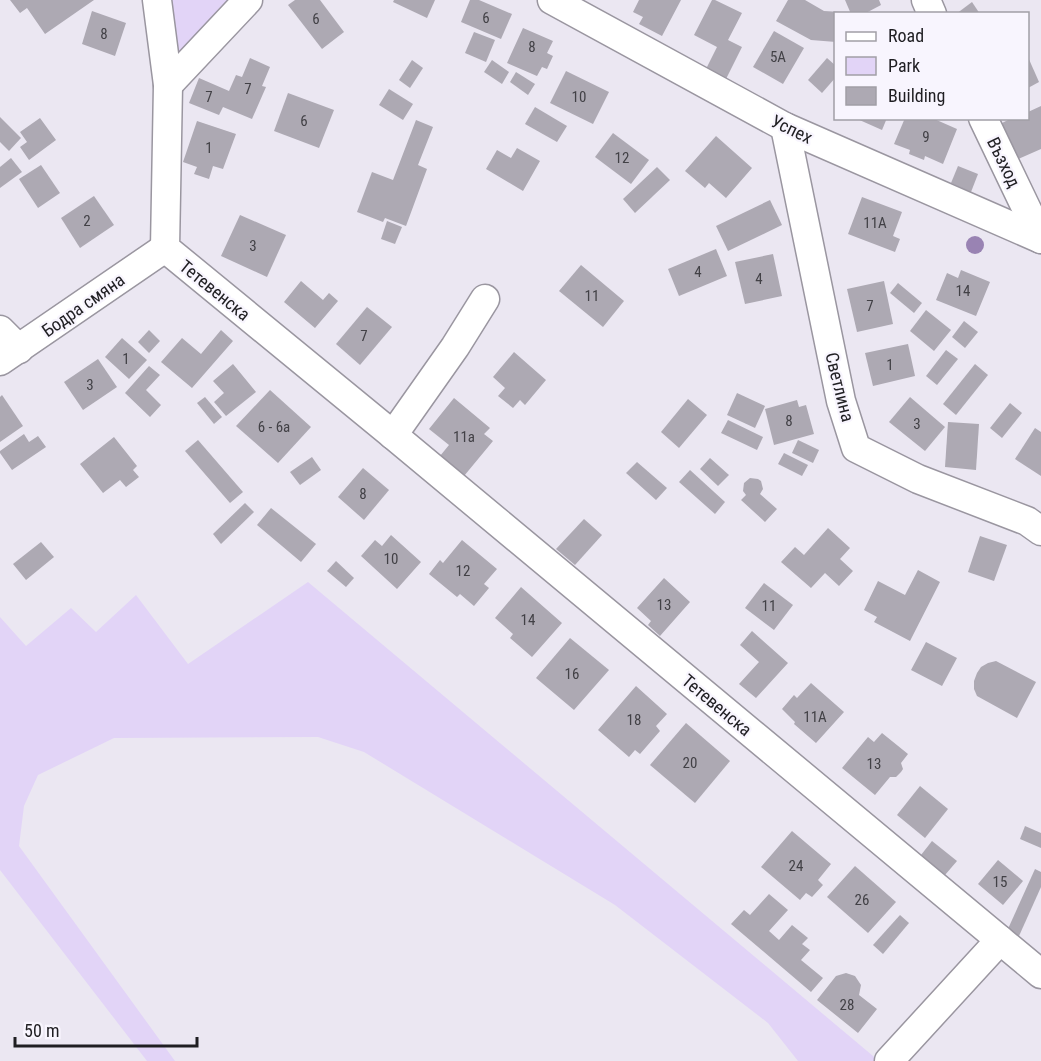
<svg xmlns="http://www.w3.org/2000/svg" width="1041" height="1061" font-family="'Roboto Condensed',sans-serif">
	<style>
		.green { fill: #e2d4f7 }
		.building { fill: #ada9b3 }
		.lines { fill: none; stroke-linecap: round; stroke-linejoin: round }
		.minor-casing { stroke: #9a96a0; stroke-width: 31 }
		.minor { stroke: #fff; stroke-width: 28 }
		.tree { fill: #9983b3 }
		.labels { text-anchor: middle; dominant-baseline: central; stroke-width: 4.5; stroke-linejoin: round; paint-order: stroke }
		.number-label { font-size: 15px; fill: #424146 }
		.street-label { font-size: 18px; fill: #1f1e22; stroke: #f8f5fe }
	</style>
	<rect width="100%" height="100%" fill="#ebe7f2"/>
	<g class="green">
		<path d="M169,0H233L174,63Z"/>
		<path d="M308,582L879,1061H798L768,1023L615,905L364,752L318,737L114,738L38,775L24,806L19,846L175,1061H147L0,870V617L26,646L71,608L96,632L136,595L188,664Z"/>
	</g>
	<g class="building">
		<path d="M10,0H94L45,34L27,8L20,13Z"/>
		<path d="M295,0H320L344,32L322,49L288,5Z"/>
		<path d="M394,0H435L427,18L393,2Z"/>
		<path d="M470,0H479L512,14L501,39L461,22Z"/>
		<path d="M639,0H681L662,36L639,24L643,17L633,12Z"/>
		<path d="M712,0H715L742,13L728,40L742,47L725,81L705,71L717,47L694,35Z"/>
		<path d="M788,0H805L824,11L841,12V14H836V42L811,40L776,21Z"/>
		<path d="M845,0H879L881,5L864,14H851Z"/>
		<path d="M972,2L980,14H956Z"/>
		<path d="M92,11L126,23L115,56L82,44Z"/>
		<path d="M523,28L553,41L547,53L553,56L547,69L542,67L537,76L507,63Z"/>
		<path d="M774,31L804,48L783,84L753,67Z"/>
		<path d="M474,32L495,40L486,62L465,53Z"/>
		<path d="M1028,57L1039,82L1028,88Z"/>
		<path d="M250,58L270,67L262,86L266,87L252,119L223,107L219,115L189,103L199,78L229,91L236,75L242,77Z"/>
		<path d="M827,58L836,66V77L822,93L808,80Z"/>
		<path d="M412,60L423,68L410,88L399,80Z"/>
		<path d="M492,60L509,72L502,84L484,72Z"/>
		<path d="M566,71L609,92L593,124L550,103Z"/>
		<path d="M516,72L535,84L528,95L510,82Z"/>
		<path d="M389,89L413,104L403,120L379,105Z"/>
		<path d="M288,93L334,110L319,148L274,131Z"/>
		<path d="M1041,106V149L1016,160L1000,124L1012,118H1028V112Z"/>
		<path d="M535,107L567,126L557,142L525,124Z"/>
		<path d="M0,117L21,138L9,151L0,142Z"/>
		<path d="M40,118L56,140L29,160L20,147L27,142L20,132Z"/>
		<path d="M855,118H887L882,130Z"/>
		<path d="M905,118H932L957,129L943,164L925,156L924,160L909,154L910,150L894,144Z"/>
		<path d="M416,120L433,127L418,165L427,169L406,226L385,218L383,222L357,212L372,172L393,180Z"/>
		<path d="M197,121L236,134L223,169L213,166L209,179L194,174L197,167L183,162Z"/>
		<path d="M613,133L649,160L631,184L595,157Z"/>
		<path d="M716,136L752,168L726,198L709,183L705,188L685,171Z"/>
		<path d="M517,148L540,161L523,191L486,169L497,150L511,158Z"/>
		<path d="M11,158L22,172L0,188V167Z"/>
		<path d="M41,165L60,193L38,208L19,179Z"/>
		<path d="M958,166L978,174L971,192L951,183Z"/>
		<path d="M657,167L670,180L635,213L623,199Z"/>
		<path d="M94,196L114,225L80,248L61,218Z"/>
		<path d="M862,197L902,212L893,236L900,239L895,252L848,234Z"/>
		<path d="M770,200L782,225L728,251L716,226Z"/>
		<path d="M240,215L286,235L267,277L221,256Z"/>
		<path d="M387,221L402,227L395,244L381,239Z"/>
		<path d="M716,249L727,276L679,296L668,269Z"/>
		<path d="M773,254L782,296L745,304L735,262Z"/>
		<path d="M581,265L624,301L603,327L559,291Z"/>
		<path d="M961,270L990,282L976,316L936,300L947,273L958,278Z"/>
		<path d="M301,281L323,300L329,293L338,301L315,328L284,302Z"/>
		<path d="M884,281L893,324L857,332L847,289Z"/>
		<path d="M898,283L922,303L914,313L890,293Z"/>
		<path d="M367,307L392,327L360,365L336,344Z"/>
		<path d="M926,310L951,330L934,351L910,331Z"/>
		<path d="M964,321L978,332L965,348L952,337Z"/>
		<path d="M149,330L160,341L149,353L138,342Z"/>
		<path d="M221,330L233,341L192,388L161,362L182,338L201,354Z"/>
		<path d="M122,338L147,360L129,379L105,357Z"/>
		<path d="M908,344L915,376L873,386L865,353Z"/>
		<path d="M946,350L958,359L937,385L926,376Z"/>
		<path d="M514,352L546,380L525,405L520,400L513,408L498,396L505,388L493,377Z"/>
		<path d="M98,359L117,387L83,410L64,382Z"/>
		<path d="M233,364L256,392L226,416L214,402L224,393L213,381Z"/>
		<path d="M975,364L988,375L956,415L943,404Z"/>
		<path d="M149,366L160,375L146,390L161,405L150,417L125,393Z"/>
		<path d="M270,390L311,427L278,463L236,426Z"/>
		<path d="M737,393L765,406L755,428L727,415Z"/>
		<path d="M2,395L23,426L0,442V397Z"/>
		<path d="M205,397L222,417L214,424L197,403Z"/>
		<path d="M910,397L945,427L925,451L889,422Z"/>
		<path d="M454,398L490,428L484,434L493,441L464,476L440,456L449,445L429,429Z"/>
		<path d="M688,399L707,415L679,448L661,432Z"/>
		<path d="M797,400L799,407L806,405L814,434L774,445L765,409Z"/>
		<path d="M1010,403L1022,413L1002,438L990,428Z"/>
		<path d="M728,420L763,437L757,450L721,433Z"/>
		<path d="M948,422L979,424L976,470L945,467Z"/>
		<path d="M1035,428L1041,432V476L1015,459Z"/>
		<path d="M24,434L29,442L38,436L46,447L12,470L0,453V451Z"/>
		<path d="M114,437L137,466L133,470L139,477L126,487L120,480L103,493L80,464Z"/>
		<path d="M198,440L243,492L230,503L185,451Z"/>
		<path d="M798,440L819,450L813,463L792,453Z"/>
		<path d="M784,453L808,465L802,476L778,464Z"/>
		<path d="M312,457L321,470L300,485L290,472Z"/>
		<path d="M710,458L729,475L718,486L700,469Z"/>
		<path d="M637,462L667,488L656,500L626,473Z"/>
		<path d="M363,468L389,490L364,520L338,497Z"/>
		<path d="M690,470L725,502L715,514L679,482Z"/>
		<path d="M750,478L758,479L761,481L763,489L760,494L777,509L765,522L741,500L746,495L743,491L744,483Z"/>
		<path d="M245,503L254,512L221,544L213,534Z"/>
		<path d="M271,508L316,544L301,562L257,525Z"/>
		<path d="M584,519L602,535L575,565L556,549Z"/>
		<path d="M828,528L850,548L840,559L853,571L839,586L825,573L811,588L781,562L795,547L804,555Z"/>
		<path d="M391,535L421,562L397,589L361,556L375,540L382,546Z"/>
		<path d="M980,536L1007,545L994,581L968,572Z"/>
		<path d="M462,540L497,569L484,584L489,588L474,606L460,594L457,597L429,574L440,560L443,563Z"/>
		<path d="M41,542L54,557L26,580L13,564Z"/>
		<path d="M336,561L354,578L346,587L327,571Z"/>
		<path d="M918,570L940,582L910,641L874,622L877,617L864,610L878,581L905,595Z"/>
		<path d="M664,578L690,602L660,636L648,625L651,621L637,608Z"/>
		<path d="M764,583L793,605L774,630L745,608Z"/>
		<path d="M521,587L562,623L532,657L510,638L513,634L495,618Z"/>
		<path d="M752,631L788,663L756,698L739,684L759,662L740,645Z"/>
		<path d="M570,638L609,670L574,710L536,678Z"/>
		<path d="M926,642L957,658L942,686L911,670Z"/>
		<path d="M996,661L1036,682L1017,718L977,696L974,689V681L977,673L981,667L988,663Z"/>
		<path d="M811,683L844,712L816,743L794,724L795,722L782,709L794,695L797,698Z"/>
		<path d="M636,686L667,714L656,726L660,731L640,754L635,750L629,757L598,730Z"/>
		<path d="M686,723L730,761L695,803L650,765Z"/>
		<path d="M882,733L908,754L901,763L903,769L901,772L896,777H890L875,795L842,768L868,737L874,742Z"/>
		<path d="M920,786L948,809L925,838L897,815Z"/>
		<path d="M1025,826L1041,833V848L1020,839Z"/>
		<path d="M792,831L831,864L818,880L823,885L812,897L806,893L800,900L761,867Z"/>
		<path d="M932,841L957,861L945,875L921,855Z"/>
		<path d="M998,860L1023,881L1003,905L978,884Z"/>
		<path d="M855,866L896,902L868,933L827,897Z"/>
		<path d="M1035,869L1041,872V887L1019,936L1007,931Z"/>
		<path d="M769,894L788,910L769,931L779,940L792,925L808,938L802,944L810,950L801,960L823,978L811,992L731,924L744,910L750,915Z"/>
		<path d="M900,915L909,923L883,954L873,945Z"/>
		<path d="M846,973L855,976L861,985L859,995L877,1009L858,1033L817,1000L836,976Z"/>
	</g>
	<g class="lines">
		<defs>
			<g id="minor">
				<path d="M157,0L168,85L165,248L393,435L1041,974"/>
				<path d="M552,0L785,127L1041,239"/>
				<path d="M926,0L932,14"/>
				<path d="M168,85L248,0"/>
				<path d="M983,118L1041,239"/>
				<path d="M785,127L841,401L856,448L918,479L1027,521L1041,531"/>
				<path d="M0,330L19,349"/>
				<path d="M0,361L165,248"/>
				<path d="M393,435L455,347L485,299"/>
				<path d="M889,1061L1000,940"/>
			</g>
		</defs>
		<use href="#minor" class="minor-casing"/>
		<use href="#minor" class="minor"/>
	</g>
	<circle class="tree" cx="975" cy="245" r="9"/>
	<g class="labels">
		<g class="number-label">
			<text x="486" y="18">6</text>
			<text x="316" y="19">6</text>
			<text x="104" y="34">8</text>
			<text x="532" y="47">8</text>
			<text x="778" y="57">5А</text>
			<text x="248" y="89">7</text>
			<text x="209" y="97">7</text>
			<text x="579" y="97">10</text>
			<text x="304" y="121">6</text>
			<text x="926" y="137">9</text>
			<text x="209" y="148">1</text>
			<text x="622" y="158">12</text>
			<text x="87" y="221">2</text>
			<text x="875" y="223">11А</text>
			<text x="253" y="246">3</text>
			<text x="698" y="272">4</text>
			<text x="759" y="279">4</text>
			<text x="963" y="291">14</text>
			<text x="592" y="296">11</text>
			<text x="870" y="306">7</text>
			<text x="364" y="336">7</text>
			<text x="126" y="359">1</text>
			<text x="890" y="365">1</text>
			<text x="90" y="385">3</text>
			<text x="789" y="421">8</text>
			<text x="917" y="424">3</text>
			<text x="274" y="427">6 - 6a</text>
			<text x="464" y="437">11a</text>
			<text x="363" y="494">8</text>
			<text x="391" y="559">10</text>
			<text x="463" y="571">12</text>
			<text x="664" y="605">13</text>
			<text x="769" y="606">11</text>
			<text x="528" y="620">14</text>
			<text x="572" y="674">16</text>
			<text x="815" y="717">11А</text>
			<text x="634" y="720">18</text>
			<text x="690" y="763">20</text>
			<text x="874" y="764">13</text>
			<text x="796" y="866">24</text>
			<text x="1000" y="882">15</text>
			<text x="862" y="900">26</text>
			<text x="847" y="1005">28</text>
		</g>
		<g class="street-label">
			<text transform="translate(792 129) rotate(26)">Успех</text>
			<text transform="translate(1004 162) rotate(64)">Възход</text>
			<text transform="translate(215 290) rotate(39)">Тетевенска</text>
			<text transform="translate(83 305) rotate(-35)">Бодра смяна</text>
			<text transform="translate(840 387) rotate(76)">Светлина</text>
			<text transform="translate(717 705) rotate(40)">Тетевенска</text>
		</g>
	</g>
	<rect x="834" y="12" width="195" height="108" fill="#f8f5fe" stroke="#a19fa6" stroke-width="1.5"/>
	<rect x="846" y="32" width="30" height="9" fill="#ffffff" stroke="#a19fa6" stroke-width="1.5"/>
	<text x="888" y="42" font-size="18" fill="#1f1e22">Road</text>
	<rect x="846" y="57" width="30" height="18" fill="#e2d4f7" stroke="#a19fa6" stroke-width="1.5"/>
	<text x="888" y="72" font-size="18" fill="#1f1e22">Park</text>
	<rect x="846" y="87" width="30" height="18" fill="#ada9b3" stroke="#a19fa6" stroke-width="1.5"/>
	<text x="888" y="102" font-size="18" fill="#1f1e22">Building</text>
	<path d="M15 1037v9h182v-9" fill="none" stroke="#1f1e22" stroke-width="3"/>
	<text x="24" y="1037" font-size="18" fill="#1f1e22" stroke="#f8f5fe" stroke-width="4.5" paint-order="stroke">50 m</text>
</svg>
